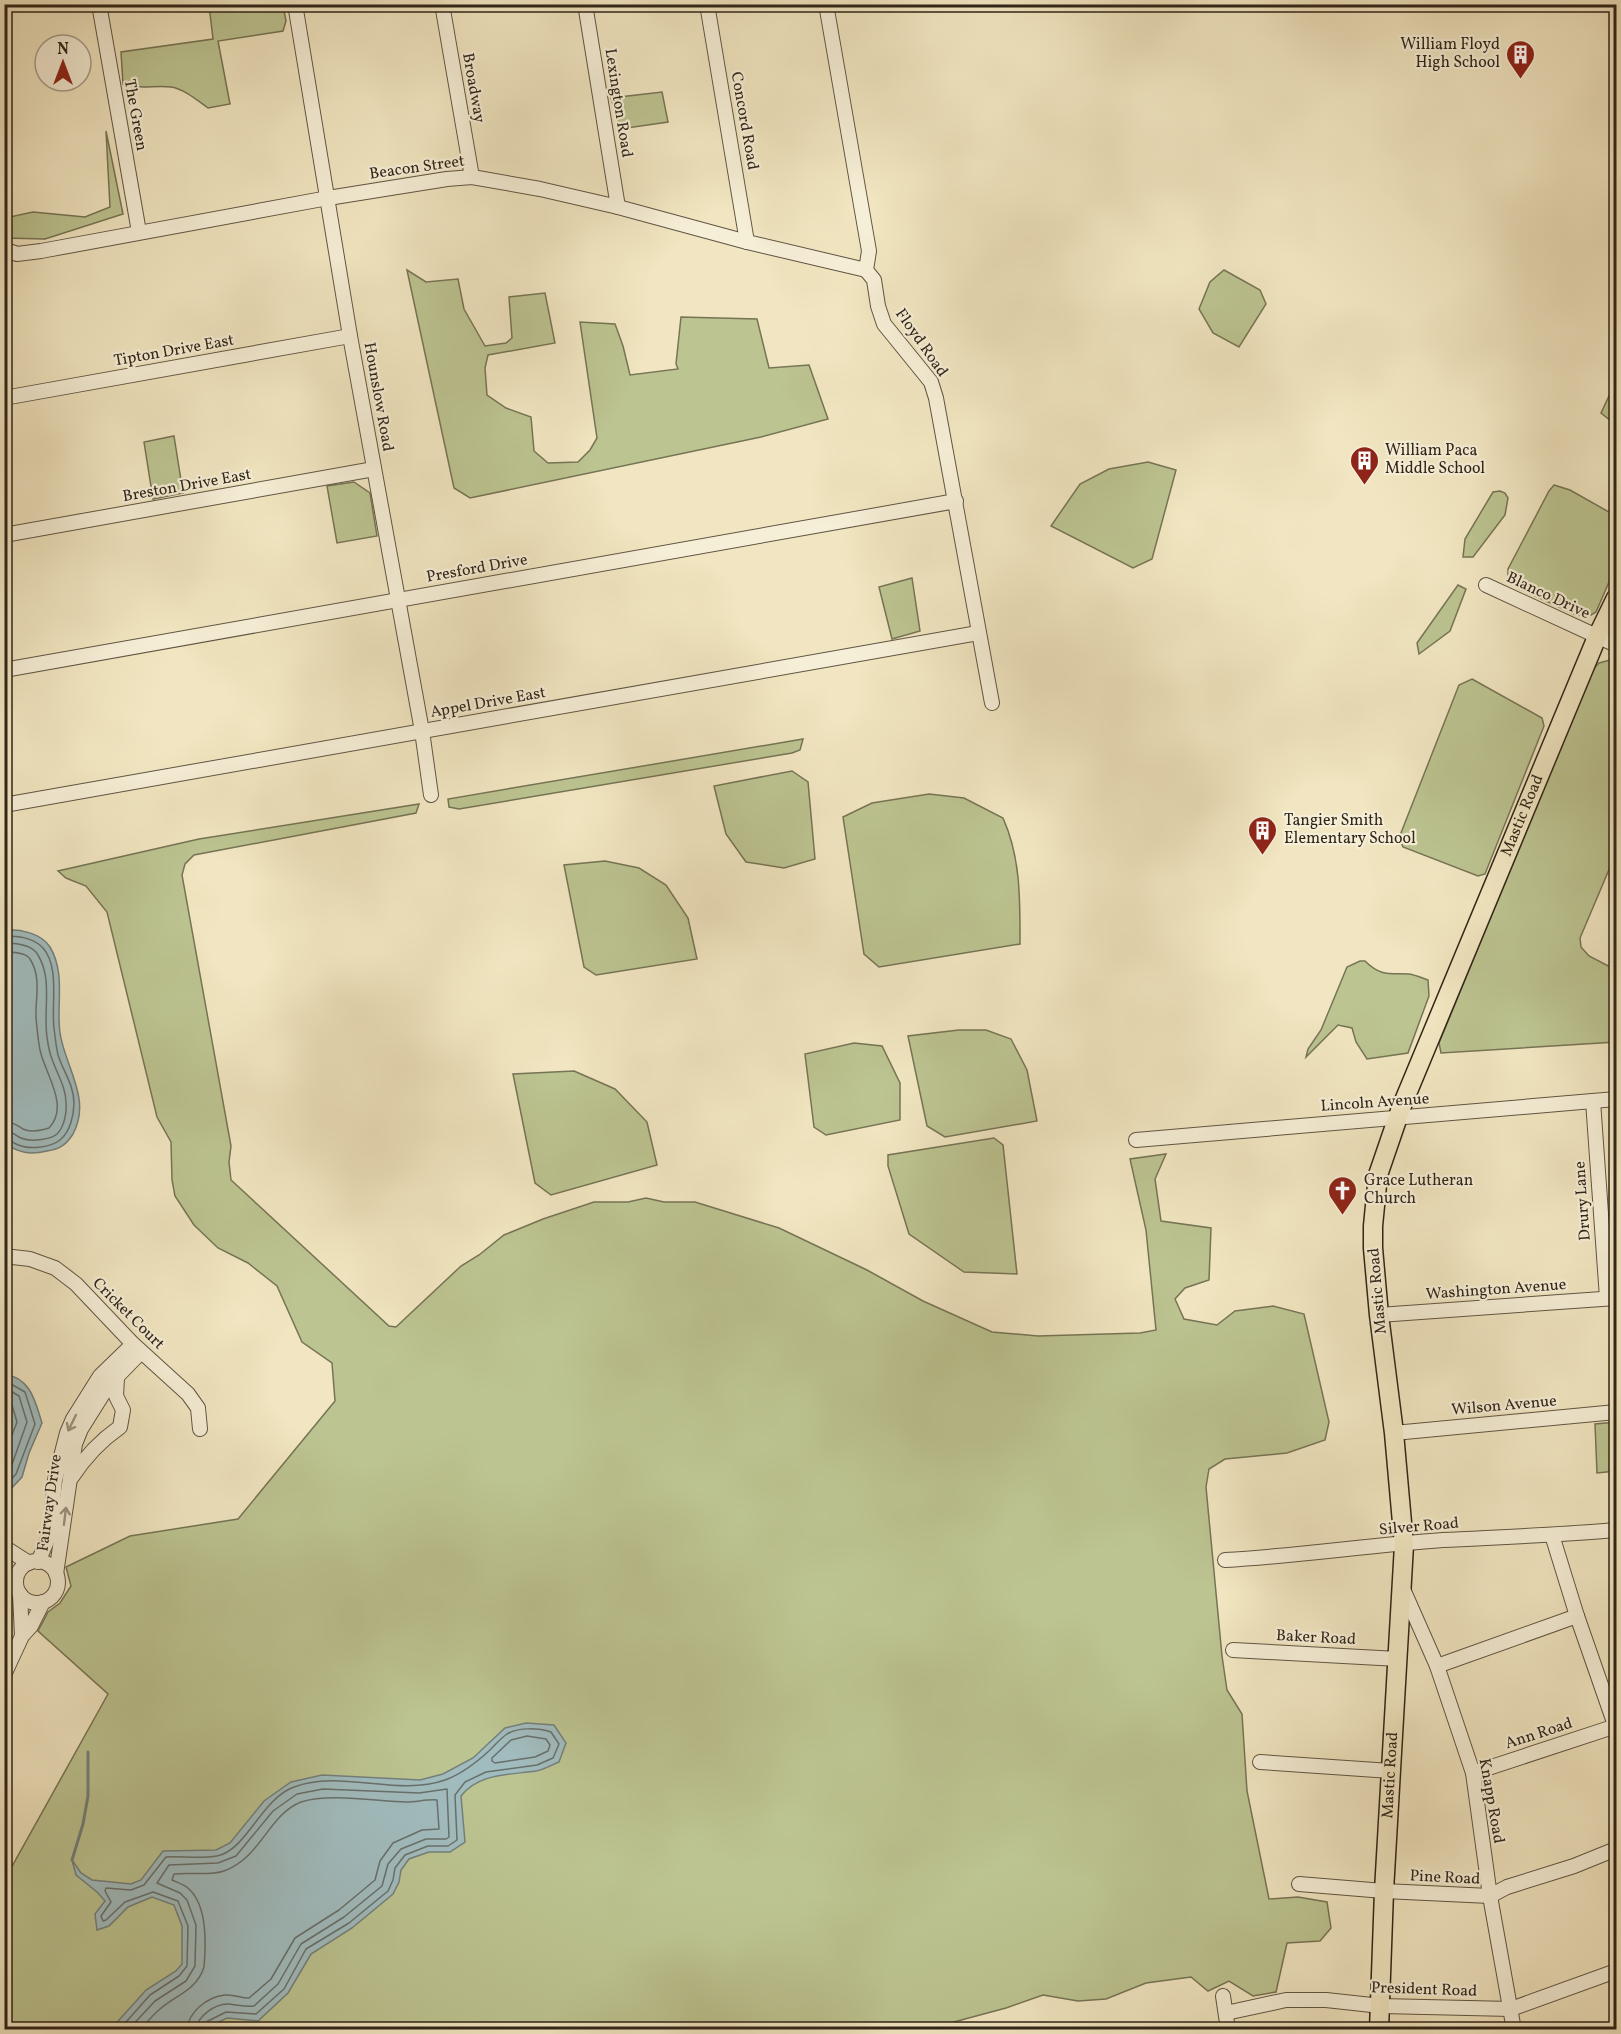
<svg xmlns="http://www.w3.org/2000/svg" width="1621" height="2034" font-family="Vollkorn,serif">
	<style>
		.green { fill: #bcc491; stroke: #767455; stroke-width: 1.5 }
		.water { fill: #a1bcbe; stroke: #74807c; stroke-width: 1.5 }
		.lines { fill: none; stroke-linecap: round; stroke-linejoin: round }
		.shore { stroke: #68706c; stroke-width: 1.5 }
		.stream { stroke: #74807c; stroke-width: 3 }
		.minor-casing { stroke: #605543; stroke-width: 16 }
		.major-casing { stroke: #302519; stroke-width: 21 }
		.minor { stroke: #f6efd7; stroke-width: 14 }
		.major { stroke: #f1e6c1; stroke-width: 18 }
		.oneway { stroke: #9d9482 }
		.labels { text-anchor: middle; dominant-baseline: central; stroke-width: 4.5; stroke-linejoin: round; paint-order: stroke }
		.poi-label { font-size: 16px; fill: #302519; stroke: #f6efd7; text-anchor: start }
		.street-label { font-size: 16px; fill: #302519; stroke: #f6efd7 }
	</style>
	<rect width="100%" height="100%" fill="#f1e6c1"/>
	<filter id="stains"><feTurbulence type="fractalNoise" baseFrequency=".00333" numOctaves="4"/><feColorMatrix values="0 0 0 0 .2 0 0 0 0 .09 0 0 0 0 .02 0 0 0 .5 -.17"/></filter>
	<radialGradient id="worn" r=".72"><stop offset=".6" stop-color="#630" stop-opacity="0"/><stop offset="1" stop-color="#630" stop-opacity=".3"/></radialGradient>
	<g class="green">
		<path d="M209,5H283L286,21L283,31L218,41L230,104L208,108C197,100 184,89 171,87C154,85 140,90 123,84L121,52L213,39Z"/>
		<path d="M662,92L668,122L620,129L611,98Z"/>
		<path d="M106,131L123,214L45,239L5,238V218L33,212L85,217L110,207Z"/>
		<path d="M407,270L426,282L458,279L464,309L485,346L506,343L512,338L509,297L545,293L555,343L488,355L485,368L487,395L506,408L531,417L534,451L548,463L578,462L590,450L597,438L580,322L615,324L623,346L630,375L678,369L676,364L681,317L757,319L769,368L809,365L828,419L761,437L470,498L454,488Z"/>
		<path d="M1224,270L1260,290L1266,304L1239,347L1213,333L1199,309L1210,282Z"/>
		<path d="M1616,381V425L1601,413Z"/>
		<path d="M174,436L183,493L153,499L144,442Z"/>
		<path d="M1148,462L1176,470L1152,559L1133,568L1051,526L1080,484L1109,469Z"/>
		<path d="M354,482L370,493L377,536L337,543L327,486Z"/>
		<path d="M1554,485L1570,490L1616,516V566L1596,612L1591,615H1576L1518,588L1508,575V569L1549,491Z"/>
		<path d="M1500,491L1505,493L1508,498L1505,515L1473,557H1463L1465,539L1493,492Z"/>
		<path d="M912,578L920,631L892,639L879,587Z"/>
		<path d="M1458,585L1466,589L1450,631L1419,654L1417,643Z"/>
		<path d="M1610,660L1616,663V853L1580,938L1581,947L1589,956L1616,970V1042L1441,1053L1439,1043L1592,670L1599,663Z"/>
		<path d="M1472,679L1542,718L1544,726L1485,874L1478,876L1403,847L1399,838L1459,685Z"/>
		<path d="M803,739L800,750L792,753L459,809L449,807L448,799Z"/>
		<path d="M792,771L808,782L815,859L784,868L746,862L726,834L714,786Z"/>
		<path d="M929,794L964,798L1003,818C1021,858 1020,901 1020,944L879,967L864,954L843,817L872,803Z"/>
		<path d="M419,804L416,813L194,855L185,864L182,875L231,1146L229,1162L231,1180L389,1326L396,1327L461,1266L479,1255L504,1235L543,1219L594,1202H628L646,1198L664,1202H695L779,1228L867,1270L923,1301L992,1332L1038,1336L1140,1333L1156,1330L1146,1230L1130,1159L1166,1154L1155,1179L1161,1221L1211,1228L1209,1280L1185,1288L1175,1299L1184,1319L1217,1325L1235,1311L1273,1306L1304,1314L1329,1422L1325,1440L1287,1453L1225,1459L1209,1469L1206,1487L1222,1656L1227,1690L1242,1714L1247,1791L1269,1899L1298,1897L1327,1902L1331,1928L1320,1941L1287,1943L1276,1992L1253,1996L1229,1981L1208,1991L1191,1977L1146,1983L1106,1999L1078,2001L1043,1995L1006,2008L924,2030H5V1879L108,1694L38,1631L48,1612L60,1603L71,1586L66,1567L130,1536L238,1519L335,1401L332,1363L302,1342L277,1286L248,1263L218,1248L194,1225L175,1196L172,1180L171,1142L157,1117L107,912L86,886L66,878L58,871L199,839Z"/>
		<path d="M605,861L639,868L666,885L688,918L697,959L596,975L584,967L564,865Z"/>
		<path d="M1360,961H1365C1381,977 1390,973 1409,974C1416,975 1422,978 1428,980L1429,996L1408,1053L1367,1059L1356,1042L1352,1028L1338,1025L1306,1057L1308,1049L1321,1030L1347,967Z"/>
		<path d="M959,1030H986L1011,1039L1027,1070L1037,1121L945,1137L927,1126L908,1036Z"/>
		<path d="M854,1043L882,1046L900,1083V1120L826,1135L814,1127L805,1054Z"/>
		<path d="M574,1071L615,1089L647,1122L657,1165L551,1195L535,1183L513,1074Z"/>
		<path d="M994,1138L1003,1145L1017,1274L964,1272L909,1234L888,1166V1155Z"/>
		<path d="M1616,1422V1471L1597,1473L1595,1424Z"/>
	</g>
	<g class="water">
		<path d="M5,930C20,929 41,933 50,947C66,974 56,1004 60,1033C65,1067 92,1099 73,1134C66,1145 60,1149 47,1151C30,1155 18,1153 5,1143Z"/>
		<path d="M4,1374C31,1378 35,1401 42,1423L29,1453L22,1477L7,1493H4Z"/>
		<path d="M526,1723L554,1725L566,1743L559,1762C551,1765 544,1770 536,1771C509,1775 479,1773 461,1796L465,1842L450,1852H429L409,1859L401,1870L399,1882L393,1894L352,1928L311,1954L288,1993L258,2021L227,2018L204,2029H111L146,1990L176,1971L182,1964V1926L174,1905L152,1897L128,1907L109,1926L97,1930L95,1914L105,1901L97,1892L76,1875L72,1860L81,1873L92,1880L131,1884L141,1880L163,1851L216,1850L230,1843L264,1801L291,1782L322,1775L420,1780L443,1774L473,1758L505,1728Z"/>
	</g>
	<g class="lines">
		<g class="shore">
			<path d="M4,936C17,936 33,937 43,948C60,967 51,1005 54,1028C55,1037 56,1046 58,1055C63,1071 74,1085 74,1103C74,1115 70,1132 60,1140C50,1148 28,1150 16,1144C11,1142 10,1139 4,1138"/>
			<path d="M4,943C15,943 32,944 38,955C53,980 43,1010 47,1037C48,1044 49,1052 52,1059C57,1074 66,1087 66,1103C67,1113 64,1127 57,1134C50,1140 30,1142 21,1138C15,1135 12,1131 4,1131"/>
			<path d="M4,952C12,952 26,952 30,959C42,978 35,999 36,1018C37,1029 38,1040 40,1050C45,1074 70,1106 49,1128C41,1130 31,1133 23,1129C16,1125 13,1122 4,1122"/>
			<path d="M4,1380L25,1392L35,1424L16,1474L4,1487"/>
			<path d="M4,1387L19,1396L27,1422L10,1470L4,1476"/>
			<path d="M4,1397L11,1402L17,1422L4,1456"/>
			<path d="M527,1736L546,1739L550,1745L548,1751L535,1757L495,1763L492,1761V1758L511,1740Z"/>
			<path d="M119,2030L150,1995L179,1976L187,1966L188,1926L178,1901L153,1892L125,1902L106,1920L103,1921L101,1916L111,1902L105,1891L106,1888L131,1890L144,1885L166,1857C182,1856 201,1859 217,1856C247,1850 261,1799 294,1787C341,1769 397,1797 445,1780C462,1774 477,1762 490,1750C495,1745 501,1738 507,1734C518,1727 539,1728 551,1732L559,1744L553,1758L537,1765L486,1772L465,1782L455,1795L457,1840L448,1846H428L405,1855L395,1868L393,1880L388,1891L349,1923L306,1949L284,1989L256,2014L226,2012L206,2022L204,2030"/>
			<path d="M128,2030L155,2001L186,1981L195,1966L196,1925L187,1900L180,1893L157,1883L169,1865L218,1863L236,1856L273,1811L297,1794L323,1789L419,1793L447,1789L449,1837L446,1839H426L401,1849L388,1864L382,1886L344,1917L301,1944L278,1984L254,2006C245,2007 238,2005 229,2004C216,2003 197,2016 196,2030"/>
			<path d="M140,2030C146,2023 153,2015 160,2009C176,1995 197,1990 204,1967C206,1945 208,1906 189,1889C184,1884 178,1883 172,1880L174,1874C190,1872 209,1876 224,1871C261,1858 268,1815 301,1802C328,1793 376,1801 406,1802C416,1802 428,1799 437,1800L439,1829L422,1830L393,1843L380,1861L375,1880L339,1910L295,1938L271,1979L249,1998C241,1998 233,1994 225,1995C207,1997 188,2012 187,2030"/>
		</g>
		<path class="stream" d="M72,1860L83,1824L88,1796V1752"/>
		<defs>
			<g id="minor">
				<path d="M99,4L139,232"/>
				<path d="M295,4L350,336L422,731L431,795"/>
				<path d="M442,4L472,177"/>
				<path d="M585,4L618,207"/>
				<path d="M707,4L747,242"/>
				<path d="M826,4L869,251L866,270L874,280L878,306L884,324L931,382L936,398L992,703"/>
				<path d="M4,249L17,254L41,251L328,198L447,179L472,177L540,189L618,207L747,242L866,270"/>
				<path d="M4,398L350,336"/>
				<path d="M4,535L374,469"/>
				<path d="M1486,585L1616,645"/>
				<path d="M4,670L956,501"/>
				<path d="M4,805L978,633"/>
				<path d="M1593,1101L1607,1298"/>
				<path d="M1136,1140L1616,1099"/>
				<path d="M4,1256L30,1259L55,1268L76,1284L133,1344L188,1394L198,1408L200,1429"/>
				<path d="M1379,1315L1616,1298"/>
				<path d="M1394,1433L1616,1412"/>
				<path d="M72,1477C85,1457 100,1441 120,1427L123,1410L116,1396L117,1378"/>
				<path d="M1552,1535L1577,1616L1616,1728"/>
				<path d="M4,1547L29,1563"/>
				<path d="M1225,1560C1298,1556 1370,1545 1443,1540C1501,1537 1559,1535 1616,1530"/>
				<circle cx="37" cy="1582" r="21"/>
				<path d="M38,1562L50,1534L55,1480L67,1433L73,1419L100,1376L133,1344"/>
				<path d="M56,1574L75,1444L81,1429L108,1386L141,1352"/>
				<path d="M1403,1589L1437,1666L1473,1773L1490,1896L1514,2030"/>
				<path d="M20,1594L22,1636"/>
				<path d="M1233,1650L1398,1659"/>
				<path d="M1437,1666L1577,1616"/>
				<path d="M4,1675L22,1636L31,1626L43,1602"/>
				<path d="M1260,1762L1391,1771"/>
				<path d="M1473,1773L1616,1726"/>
				<path d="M1299,1884L1384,1891L1490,1896L1507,1887L1574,1866L1616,1849"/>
				<path d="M1223,1996L1228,2030"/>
				<path d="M1226,2013L1286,2000H1326L1381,2006L1511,2009L1616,1971"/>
			</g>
			<g id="major">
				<path id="s1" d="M1379,2030L1384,1891L1404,1545L1394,1433L1379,1315L1373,1248V1226L1378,1175L1401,1108L1597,637L1616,598"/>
			</g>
		</defs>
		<use href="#minor" class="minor-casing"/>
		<use href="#major" class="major-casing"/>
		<use href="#minor" class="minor"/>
		<use href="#major" class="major"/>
	</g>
	<defs><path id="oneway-shaft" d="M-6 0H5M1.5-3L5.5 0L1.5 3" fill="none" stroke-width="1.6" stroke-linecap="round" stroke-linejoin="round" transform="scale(1.5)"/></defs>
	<g class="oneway">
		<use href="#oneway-shaft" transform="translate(72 1423) rotate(116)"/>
		<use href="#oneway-shaft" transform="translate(65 1516) rotate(-83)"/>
	</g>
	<defs>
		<symbol id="building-pin" viewBox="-11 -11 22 30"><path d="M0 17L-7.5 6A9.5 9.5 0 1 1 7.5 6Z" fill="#8f2418" stroke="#f6efd7"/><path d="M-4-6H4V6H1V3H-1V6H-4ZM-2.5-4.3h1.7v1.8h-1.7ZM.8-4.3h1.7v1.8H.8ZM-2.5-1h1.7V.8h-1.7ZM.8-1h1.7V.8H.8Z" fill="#fff"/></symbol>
		<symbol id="church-pin" viewBox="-11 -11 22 30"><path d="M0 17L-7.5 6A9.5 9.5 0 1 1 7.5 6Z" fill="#8f2418" stroke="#f6efd7"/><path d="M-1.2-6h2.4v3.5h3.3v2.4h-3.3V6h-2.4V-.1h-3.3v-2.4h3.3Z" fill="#fff"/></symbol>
	</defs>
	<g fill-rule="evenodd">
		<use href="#building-pin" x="1504" y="38" width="33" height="45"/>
		<use href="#building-pin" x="1348" y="444" width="33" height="45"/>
		<use href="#building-pin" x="1246" y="814" width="33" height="45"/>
		<use href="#church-pin" x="1326" y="1174" width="33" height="45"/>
	</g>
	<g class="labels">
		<g class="poi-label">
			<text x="1500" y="45" text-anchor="end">William Floyd<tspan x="1500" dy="18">High School</tspan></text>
			<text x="1385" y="451">William Paca<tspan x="1385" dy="18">Middle School</tspan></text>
			<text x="1284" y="821">Tangier Smith<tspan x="1284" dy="18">Elementary School</tspan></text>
			<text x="1364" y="1181">Grace Lutheran<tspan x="1364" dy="18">Church</tspan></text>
		</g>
		<g class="street-label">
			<text transform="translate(473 88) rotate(80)">Broadway</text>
			<text transform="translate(618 103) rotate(81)">Lexington Road</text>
			<text transform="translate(135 115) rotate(80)">The Green</text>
			<text transform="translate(744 121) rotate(80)">Concord Road</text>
			<text transform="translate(417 168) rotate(-8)">Beacon Street</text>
			<text transform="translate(921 343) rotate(55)">Floyd Road</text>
			<text transform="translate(174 351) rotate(-10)">Tipton Drive East</text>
			<text transform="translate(378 397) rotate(80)">Hounslow Road</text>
			<text transform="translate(187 486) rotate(-10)">Breston Drive East</text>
			<text transform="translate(477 569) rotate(-10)">Presford Drive</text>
			<text transform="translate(1548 596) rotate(25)">Blanco Drive</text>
			<text transform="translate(488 703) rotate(-10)">Appel Drive East</text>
			<text stroke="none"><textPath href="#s1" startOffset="1245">Mastic Road</textPath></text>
			<text transform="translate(1375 1103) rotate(-4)">Lincoln Avenue</text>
			<text transform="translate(1583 1201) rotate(-94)">Drury Lane</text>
			<text transform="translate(1496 1290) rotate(-4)">Washington Avenue</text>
			<text transform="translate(1378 1291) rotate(-95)">Mastic Road</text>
			<text transform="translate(128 1314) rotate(45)">Cricket Court</text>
			<text transform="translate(1504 1406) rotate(-5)">Wilson Avenue</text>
			<text transform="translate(50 1503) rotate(-82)">Fairway Drive</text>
			<text transform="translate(1419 1527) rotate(-5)">Silver Road</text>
			<text transform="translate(1316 1638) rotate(3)">Baker Road</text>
			<text transform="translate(1539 1734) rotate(-18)">Ann Road</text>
			<text stroke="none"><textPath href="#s1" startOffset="255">Mastic Road</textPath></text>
			<text transform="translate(1491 1801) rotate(80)">Knapp Road</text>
			<text transform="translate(1445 1878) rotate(3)">Pine Road</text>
			<text transform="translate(1424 1990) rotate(2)">President Road</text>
		</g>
	</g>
	<rect width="1621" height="2034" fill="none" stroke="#f1e6c1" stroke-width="24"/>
	<rect x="6" y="6" width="1609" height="2022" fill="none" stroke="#302519" stroke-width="3"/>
	<rect x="12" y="12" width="1597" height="2010" fill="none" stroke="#302519" stroke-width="1.5"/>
	<g transform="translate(63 63)"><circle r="28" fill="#f6efd7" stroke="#a79e8b" stroke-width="1.5"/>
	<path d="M0-4.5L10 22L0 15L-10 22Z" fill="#8f2418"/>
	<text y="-9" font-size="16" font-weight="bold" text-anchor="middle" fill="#302519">N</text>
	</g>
	<rect width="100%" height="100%" filter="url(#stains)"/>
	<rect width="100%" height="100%" fill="url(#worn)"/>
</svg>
